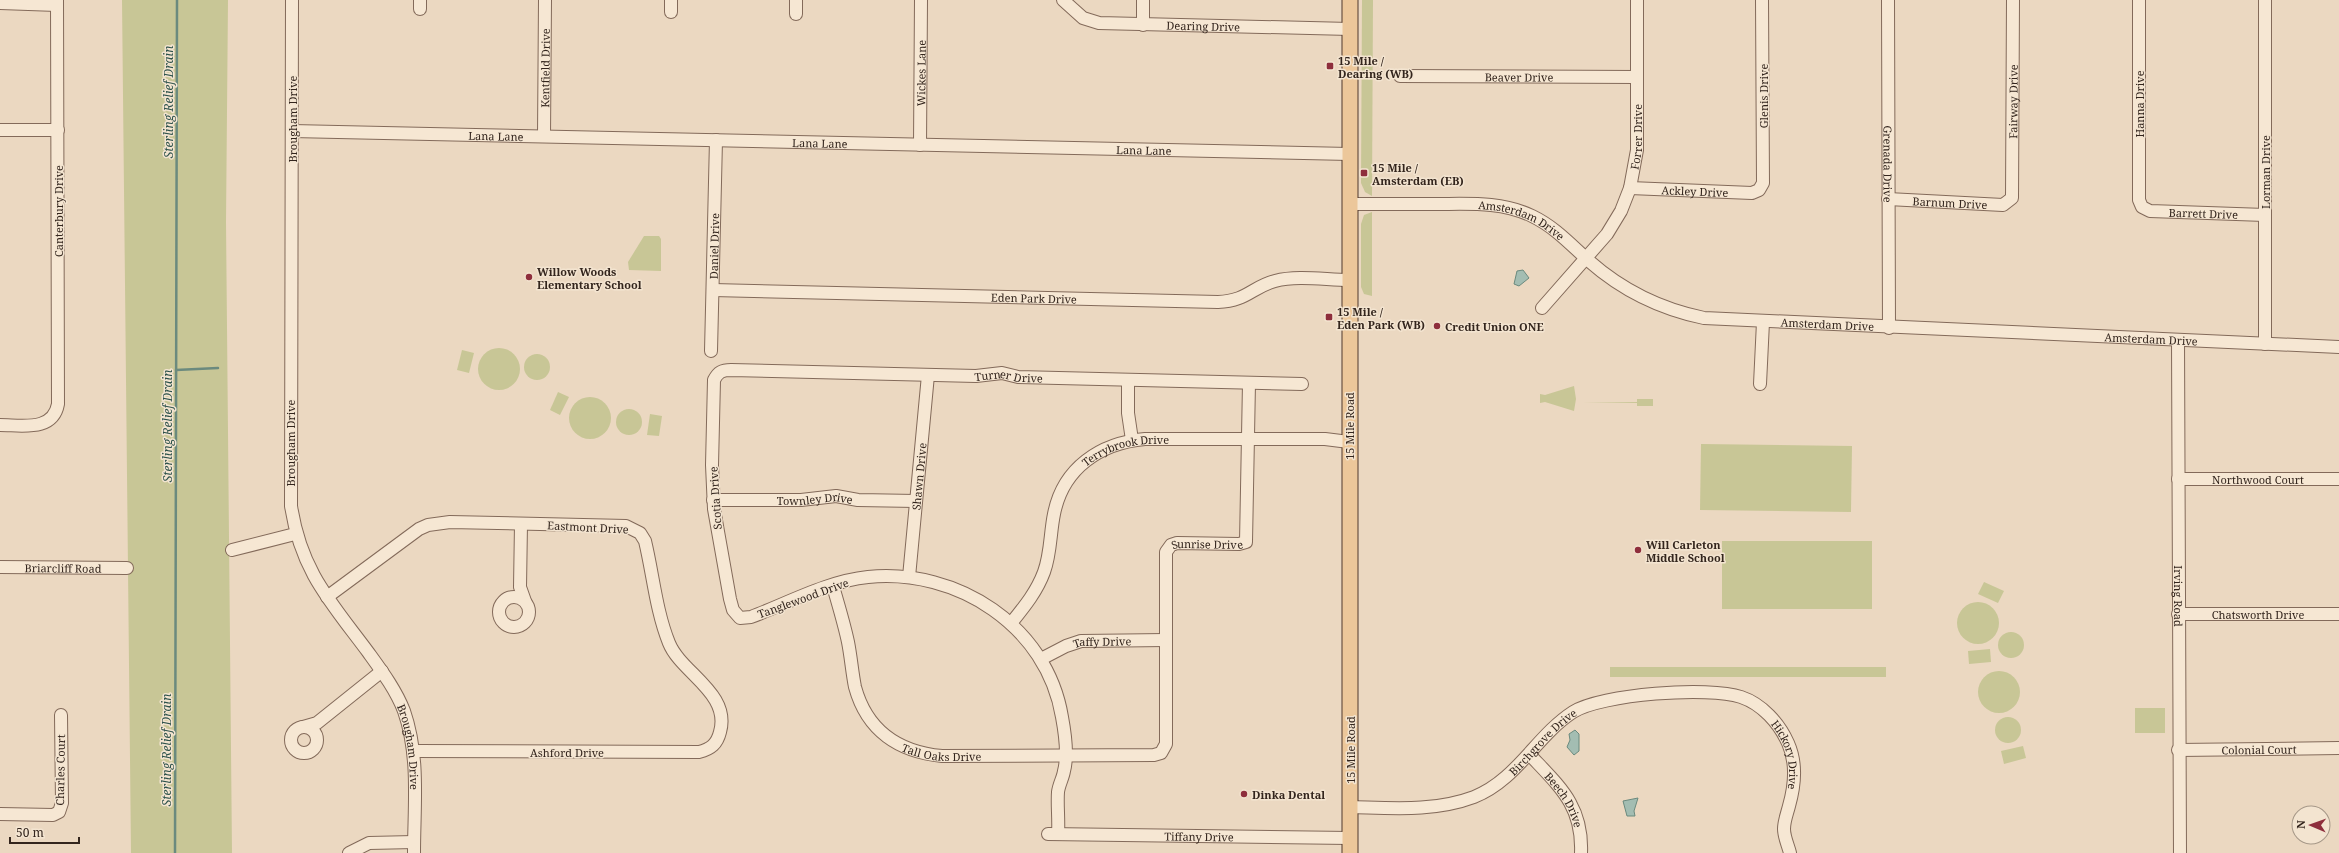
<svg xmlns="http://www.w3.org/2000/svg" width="2339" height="853" font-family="'Noto Serif',serif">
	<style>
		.green { fill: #c8c696 }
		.water { fill: #a3bdb2; stroke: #6b8a7e }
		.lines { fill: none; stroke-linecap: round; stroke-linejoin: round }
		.stream { stroke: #6b8a7e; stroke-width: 2.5 }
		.minor-casing { stroke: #836a5a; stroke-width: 14 }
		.major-casing { stroke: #50392e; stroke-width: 17 }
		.minor { stroke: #f6e7d3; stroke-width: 12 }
		.major { stroke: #ecc79a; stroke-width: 15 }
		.poi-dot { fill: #8e2e3c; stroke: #f3e4d0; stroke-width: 1.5 }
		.labels { text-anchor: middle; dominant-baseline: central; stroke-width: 3; stroke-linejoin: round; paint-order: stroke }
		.street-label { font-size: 11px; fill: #33251d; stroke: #f3e4d0 }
		.poi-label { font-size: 11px; font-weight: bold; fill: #33251d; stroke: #f3e4d0; text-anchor: start }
		.water-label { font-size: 12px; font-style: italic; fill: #2d524b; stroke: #f3e4d0 }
	</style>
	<rect width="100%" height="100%" fill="#ebd8c1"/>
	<g class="green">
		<path d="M122,0H228L226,222L232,853H131Z"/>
		<path d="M1362,0H1373L1372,196L1365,192L1361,183Z"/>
		<path d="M1372,212V296L1364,294L1361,287V224L1364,215Z"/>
		<path d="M644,236H659L661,239V271L629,270L628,262Z"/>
		<circle cx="499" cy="369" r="21"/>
		<path d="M462,350L474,353L469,373L457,370Z"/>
		<circle cx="537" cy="367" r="13"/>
		<path d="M1574,386L1576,399L1574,411L1545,402L1540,403V394L1545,395Z"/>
		<path d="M558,392L569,397L560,415L550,410Z"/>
		<circle cx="590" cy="418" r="21"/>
		<path d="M1637,399H1653V406H1637V403H1583L1637,402Z"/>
		<circle cx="629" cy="422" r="13"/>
		<path d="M650,414L662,416L659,436L647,435Z"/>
		<path d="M1701,444L1852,446L1851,512L1700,510Z"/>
		<rect x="1722" y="541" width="150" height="68"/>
		<path d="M1984,582L2004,591L1998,603L1978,594Z"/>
		<circle cx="1978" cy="623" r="21"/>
		<circle cx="2011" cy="645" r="13"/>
		<path d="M1990,649L1991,662L1969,664L1968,651Z"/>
		<rect x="1610" y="667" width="276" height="10"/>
		<circle cx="1999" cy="692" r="21"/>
		<rect x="2135" y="708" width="30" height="25"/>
		<circle cx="2008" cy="730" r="13"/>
		<path d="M2023,746L2026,758L2004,764L2001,751Z"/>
	</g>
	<g class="water">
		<path d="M1523,270L1529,278L1519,286L1514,284L1517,271Z"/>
		<path d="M1575,730L1579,734V751L1574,755L1567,747L1570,740L1569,734Z"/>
		<path d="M1638,798L1634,811L1635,816H1627L1623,801Z"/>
	</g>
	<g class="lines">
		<g class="stream">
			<path d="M176,370L218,368"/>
			<path d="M175,853L177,0"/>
		</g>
		<defs>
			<g id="minor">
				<path id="s1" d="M292,0L291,506C301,571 330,601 368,652C381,670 396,690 404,711C420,757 414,806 414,853"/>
				<path id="s2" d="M1063,0L1083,18L1099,23L1350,29"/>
				<path id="s3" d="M1888,0L1889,328"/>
				<path id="s4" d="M2139,0V200L2142,207L2150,211L2265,215"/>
				<path d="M2265,0V344"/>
				<path d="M0,3L57,5"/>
				<path d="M420,9V0"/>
				<path d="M671,12V0"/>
				<path d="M796,14V0"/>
				<path d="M1143,25V0"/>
				<path id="s5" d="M1400,76L1637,77"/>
				<path d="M0,130H58"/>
				<path id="s6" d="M292,131L1349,154"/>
				<path id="s7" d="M544,136L545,0"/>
				<path id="s8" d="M920,145L921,0"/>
				<path id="s9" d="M1630,188L1752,193L1759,190L1763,183L1762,0"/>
				<path id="s10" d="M1888,199L2003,205L2012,198L2013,0"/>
				<path id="s11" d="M1349,204C1377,204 1406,204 1434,204C1468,204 1501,201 1532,216C1555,227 1571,245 1589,261C1623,291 1660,309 1704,318L2339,347"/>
				<path id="s12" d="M713,290L1218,302C1247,301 1252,287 1275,281C1298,275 1326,280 1349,280"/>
				<path id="s13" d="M1542,308L1607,234L1621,211L1630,188L1637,150V0"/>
				<path id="s14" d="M2178,340L2180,853"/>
				<path id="s15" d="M711,351L716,140"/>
				<path d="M1128,380V413L1132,440"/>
				<path d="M1760,384L1763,322"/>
				<path d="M0,425C22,425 53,432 58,404L57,0"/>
				<path id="s16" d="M2178,479H2339"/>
				<path id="s17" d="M713,500H801L836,496L858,500L916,501"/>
				<path d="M521,524L520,587L525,601"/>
				<path d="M232,550L295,534"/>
				<path id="s18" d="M0,567L127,568"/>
				<path id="s19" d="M909,577L928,375"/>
				<path id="s20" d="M833,586C838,604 844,623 848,642C851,657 852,672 855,687C867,731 899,752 942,756L1154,755L1161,753L1166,744V552L1171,545L1177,543L1239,544L1246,542L1249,383"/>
				<path d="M327,597L419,529L428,525L450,522L626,526L640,533L645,541C653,574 656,611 669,643C681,673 731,693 720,732C717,744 711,749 699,752L414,751"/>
				<circle cx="514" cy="612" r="15"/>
				<path id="s21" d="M2178,614H2339"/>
				<path id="s22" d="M1012,622C1025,606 1037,591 1044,572C1051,553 1050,533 1054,514C1063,468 1100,443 1145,439H1325L1349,442"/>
				<path id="s23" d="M1041,659L1066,646L1081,641L1166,640"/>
				<circle cx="304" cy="740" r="13"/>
				<path d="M303,727L317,723L382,671"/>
				<path id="s24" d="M2178,750L2339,748"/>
				<path id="s25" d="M1530,755C1560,787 1583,806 1581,853"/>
				<path id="s26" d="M1350,807C1392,808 1434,812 1474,797C1517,780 1536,736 1573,712C1601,694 1709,686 1741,697C1762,704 1779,723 1788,743C1797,763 1795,785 1789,806C1787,814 1784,821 1784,829C1784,837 1788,845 1790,853"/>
				<path d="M0,814L53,815L59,812L62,803L61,715"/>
				<path id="s27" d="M1048,834L1350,838"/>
				<path id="s28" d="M1058,834C1059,820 1057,805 1058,792C1059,784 1063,778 1064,771C1068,756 1065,733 1062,717C1047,626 957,568 868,577C828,581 788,603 751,617L740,618L733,610L730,599L714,509L712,465L714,380C718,372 722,370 731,370L976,376L1002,373L1018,377L1302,384"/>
				<path d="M349,853L369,843L414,842"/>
			</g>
			<path id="major" d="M1350,853V0"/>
		</defs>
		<use href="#minor" class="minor-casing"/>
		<use href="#major" class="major-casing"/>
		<use href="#minor" class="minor"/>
		<use href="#major" class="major"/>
	</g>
	<g class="poi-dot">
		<rect x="1326" y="62" width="8" height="8" rx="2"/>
		<rect x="1360" y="169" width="8" height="8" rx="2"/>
		<circle cx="529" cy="277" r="4"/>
		<rect x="1325" y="313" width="8" height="8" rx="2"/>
		<circle cx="1437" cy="326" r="4"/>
		<circle cx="1638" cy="550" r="4"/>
		<circle cx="1244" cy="794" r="4"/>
	</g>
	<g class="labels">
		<g class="street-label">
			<text stroke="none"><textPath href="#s2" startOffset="148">Dearing Drive</textPath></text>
			<text stroke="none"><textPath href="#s7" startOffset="68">Kentfield Drive</textPath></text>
			<text stroke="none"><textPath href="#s8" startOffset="72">Wickes Lane</textPath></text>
			<text stroke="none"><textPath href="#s5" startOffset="119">Beaver Drive</textPath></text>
			<text transform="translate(1763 96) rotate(-90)">Glenis Drive</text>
			<text stroke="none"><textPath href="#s10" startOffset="223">Fairway Drive</textPath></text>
			<text transform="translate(2139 104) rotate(-90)">Hanna Drive</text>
			<text transform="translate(292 119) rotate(-90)">Brougham Drive</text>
			<text stroke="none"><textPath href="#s6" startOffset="204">Lana Lane</textPath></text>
			<text stroke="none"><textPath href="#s13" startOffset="202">Forrer Drive</textPath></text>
			<text stroke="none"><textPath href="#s6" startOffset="528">Lana Lane</textPath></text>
			<text stroke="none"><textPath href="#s6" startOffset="852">Lana Lane</textPath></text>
			<text stroke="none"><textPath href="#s3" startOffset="164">Grenada Drive</textPath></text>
			<text transform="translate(2265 172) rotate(-90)">Lorman Drive</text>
			<text stroke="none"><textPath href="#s9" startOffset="65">Ackley Drive</textPath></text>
			<text stroke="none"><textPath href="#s10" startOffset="62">Barnum Drive</textPath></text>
			<text transform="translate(58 211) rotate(-90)">Canterbury Drive</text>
			<text stroke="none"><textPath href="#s4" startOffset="270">Barrett Drive</textPath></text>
			<text stroke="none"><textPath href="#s11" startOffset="176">Amsterdam Drive</textPath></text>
			<text stroke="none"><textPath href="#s15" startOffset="105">Daniel Drive</textPath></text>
			<text stroke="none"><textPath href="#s12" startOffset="321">Eden Park Drive</textPath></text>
			<text stroke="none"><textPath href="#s11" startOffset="511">Amsterdam Drive</textPath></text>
			<text stroke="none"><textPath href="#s11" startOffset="835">Amsterdam Drive</textPath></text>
			<text stroke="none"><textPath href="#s28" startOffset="1058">Turner Drive</textPath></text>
			<text transform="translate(1349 426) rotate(-90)">15 Mile Road</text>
			<text transform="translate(290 443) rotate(-90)">Brougham Drive</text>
			<text stroke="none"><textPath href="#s22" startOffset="224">Terrybrook Drive</textPath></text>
			<text stroke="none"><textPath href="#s19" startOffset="101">Shawn Drive</textPath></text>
			<text stroke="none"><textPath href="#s16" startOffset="80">Northwood Court</textPath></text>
			<text transform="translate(715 498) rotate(-94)">Scotia Drive</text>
			<text stroke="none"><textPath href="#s17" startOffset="102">Townley Drive</textPath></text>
			<text transform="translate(588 527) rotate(3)">Eastmont Drive</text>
			<text stroke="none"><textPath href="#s20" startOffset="689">Sunrise Drive</textPath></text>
			<text stroke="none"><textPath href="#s18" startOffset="63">Briarcliff Road</textPath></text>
			<text stroke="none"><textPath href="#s14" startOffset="256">Irving Road</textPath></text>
			<text transform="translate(803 598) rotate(-20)">Tanglewood Drive</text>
			<text stroke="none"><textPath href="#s21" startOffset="80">Chatsworth Drive</textPath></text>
			<text stroke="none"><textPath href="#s23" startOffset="65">Taffy Drive</textPath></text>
			<text stroke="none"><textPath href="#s26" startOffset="214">Birchgrove Drive</textPath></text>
			<text stroke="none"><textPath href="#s1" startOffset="779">Brougham Drive</textPath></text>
			<text stroke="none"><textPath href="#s24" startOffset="81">Colonial Court</textPath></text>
			<text stroke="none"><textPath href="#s20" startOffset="222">Tall Oaks Drive</textPath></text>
			<text transform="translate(1350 750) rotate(-90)">15 Mile Road</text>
			<text x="567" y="752">Ashford Drive</text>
			<text stroke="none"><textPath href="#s26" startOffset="506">Hickory Drive</textPath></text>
			<text transform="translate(60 770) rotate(-89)">Charles Court</text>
			<text stroke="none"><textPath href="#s25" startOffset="57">Beech Drive</textPath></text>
			<text stroke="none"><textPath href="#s27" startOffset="151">Tiffany Drive</textPath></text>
		</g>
		<g class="poi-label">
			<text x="1338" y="60">15 Mile /<tspan x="1338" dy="13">Dearing (WB)</tspan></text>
			<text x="1372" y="167">15 Mile /<tspan x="1372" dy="13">Amsterdam (EB)</tspan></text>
			<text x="537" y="271">Willow Woods<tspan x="537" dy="13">Elementary School</tspan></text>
			<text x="1337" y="311">15 Mile /<tspan x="1337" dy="13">Eden Park (WB)</tspan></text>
			<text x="1445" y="326">Credit Union ONE</text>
			<text x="1646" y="544">Will Carleton<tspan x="1646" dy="13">Middle School</tspan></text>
			<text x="1252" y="794">Dinka Dental</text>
		</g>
		<g class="water-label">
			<text transform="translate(168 102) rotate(-90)">Sterling Relief Drain</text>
			<text transform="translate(167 426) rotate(-90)">Sterling Relief Drain</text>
			<text transform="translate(166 750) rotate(-90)">Sterling Relief Drain</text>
		</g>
	</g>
	<g transform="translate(2311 825) rotate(272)"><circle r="19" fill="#f3e4d0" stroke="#a69888"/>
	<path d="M0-3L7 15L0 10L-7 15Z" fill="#8e2e3c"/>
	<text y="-6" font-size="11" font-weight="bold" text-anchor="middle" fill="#33251d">N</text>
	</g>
	<path d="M10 837v6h69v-6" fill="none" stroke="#33251d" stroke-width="2"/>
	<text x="16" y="837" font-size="12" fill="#33251d" stroke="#f3e4d0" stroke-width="3" paint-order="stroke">50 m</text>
</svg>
